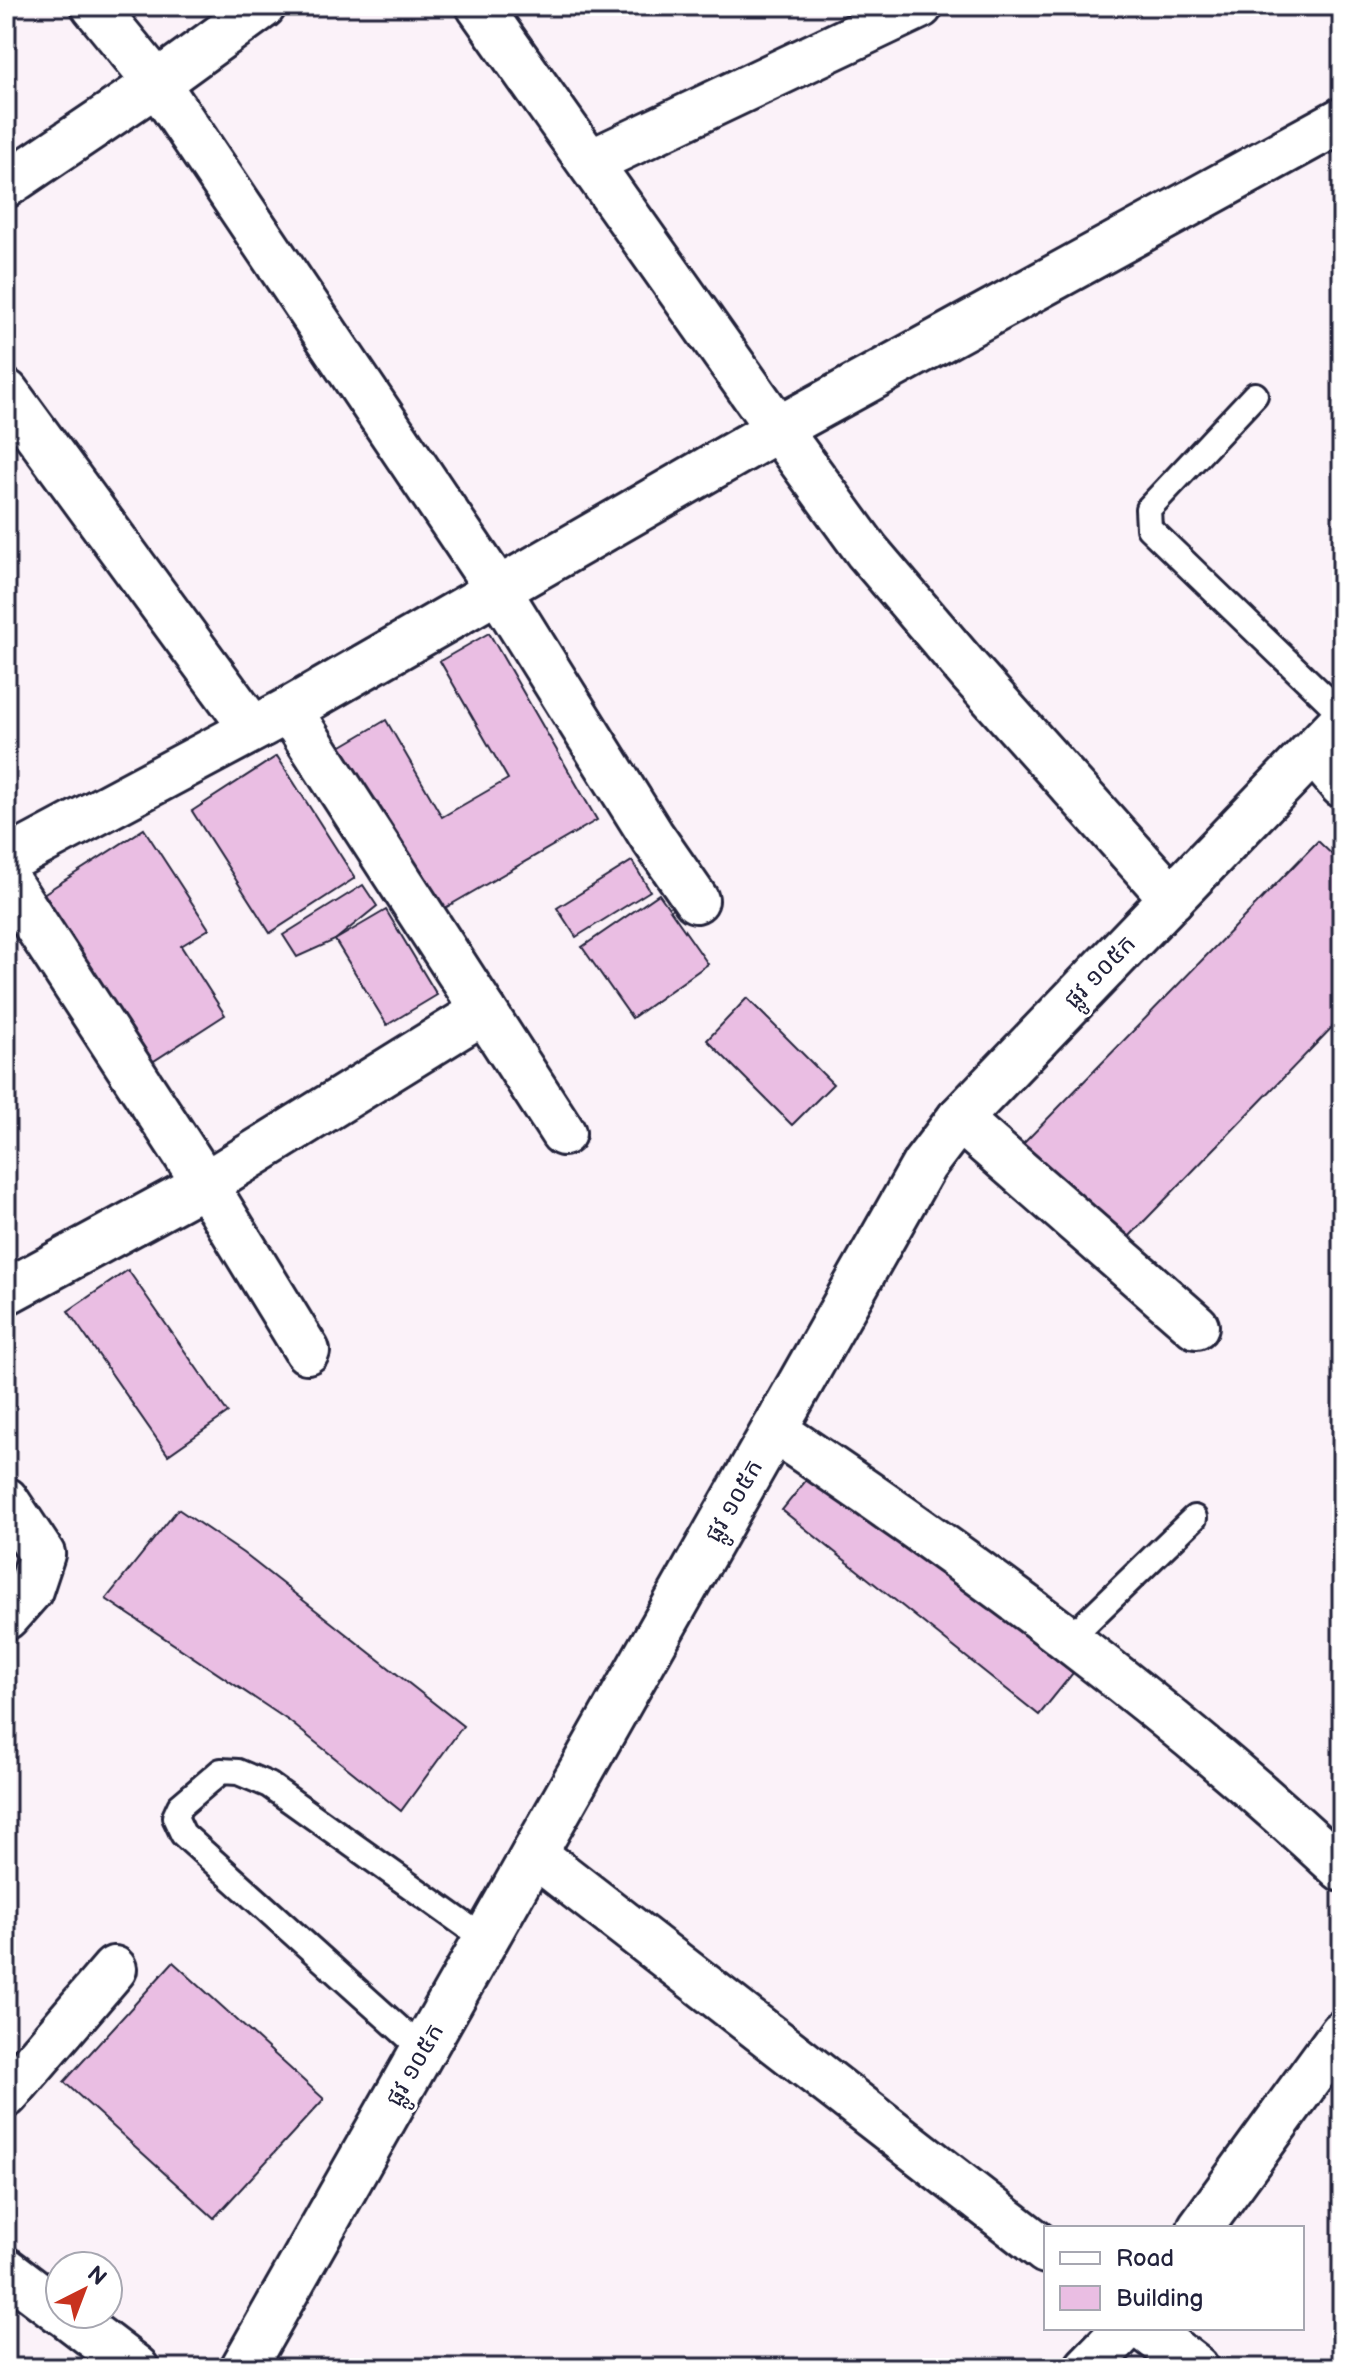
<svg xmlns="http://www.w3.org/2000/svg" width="1348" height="2374" font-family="'Balsamiq Sans','Noto Sans Khmer',sans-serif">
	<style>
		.building { fill: #eabee3; stroke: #22223b; stroke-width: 2 }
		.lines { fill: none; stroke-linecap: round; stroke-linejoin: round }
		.service-casing { stroke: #22223b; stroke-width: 30 }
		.minor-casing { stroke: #22223b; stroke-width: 50 }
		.secondary-casing { stroke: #22223b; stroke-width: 50 }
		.service { stroke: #fff; stroke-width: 24 }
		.minor { stroke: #fff; stroke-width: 44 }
		.secondary { stroke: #fff; stroke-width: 44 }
		.labels { text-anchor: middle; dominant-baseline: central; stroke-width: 6; stroke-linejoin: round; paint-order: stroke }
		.street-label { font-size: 24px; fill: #22223b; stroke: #fff }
	</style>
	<rect width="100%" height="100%" fill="#fbf2f9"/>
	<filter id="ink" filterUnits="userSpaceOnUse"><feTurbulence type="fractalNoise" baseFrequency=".0125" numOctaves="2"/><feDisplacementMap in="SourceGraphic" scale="16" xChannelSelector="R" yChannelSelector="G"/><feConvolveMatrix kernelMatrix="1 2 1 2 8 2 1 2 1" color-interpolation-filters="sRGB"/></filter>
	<g filter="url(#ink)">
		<g class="building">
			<path d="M489,633L597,820L426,919L330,753L386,720L442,817L508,779L440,661Z"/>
			<path d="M277,756L355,878L270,933L192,811Z"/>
			<path d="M144,829L209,929L181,946L225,1015L146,1066L37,898Z"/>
			<path d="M1318,841L1342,864V1017L1124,1242L1023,1144Z"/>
			<path d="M632,861L650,891L576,937L557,908Z"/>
			<path d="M363,885L377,906L335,940L297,957L283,935Z"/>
			<path d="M659,894L708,964L632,1018L582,947Z"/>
			<path d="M386,910L437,995L387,1025L335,940Z"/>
			<path d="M747,998L833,1084L792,1125L707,1040Z"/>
			<path d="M128,1270L228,1413L168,1455L68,1311Z"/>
			<path d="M816,1468L1073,1673L1039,1715L782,1510Z"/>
			<path d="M178,1509L243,1553L463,1726L401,1811L289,1721L106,1599Z"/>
			<path d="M173,1962L324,2099L214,2218L64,2082Z"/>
		</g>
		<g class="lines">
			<defs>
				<g id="service">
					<path d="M1255,395L1148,509L1149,528L1342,714"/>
					<path d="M1069,1639L1194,1518"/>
					<path d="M423,2050L183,1834L175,1817L180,1806L221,1771L238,1772L269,1785L486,1940"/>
				</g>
				<g id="minor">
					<path d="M94,6L157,83L498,590L651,835L696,900"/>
					<path d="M479,6L778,429L867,551L970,672L1172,898"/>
					<path d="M591,162L920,6"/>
					<path d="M6,185L157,83L263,6"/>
					<path d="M6,392L252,728"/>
					<path d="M289,710L563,1133"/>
					<path d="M1314,752L1342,785"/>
					<path d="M6,861L289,710L778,429L1342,120"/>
					<path d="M6,879L205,1184L307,1351"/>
					<path d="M959,1119L1196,1326"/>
					<path d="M6,1292L205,1184L484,1011"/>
					<path d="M774,1430C973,1563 1167,1706 1342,1869"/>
					<path d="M6,1500L42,1554L30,1590L6,1617"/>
					<path d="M534,1854L1046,2251"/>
					<path d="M6,2095L114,1969"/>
					<path d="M1200,2228L1342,2033"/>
					<path d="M6,2270L60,2311"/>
					<path d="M65,2314L136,2368"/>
					<path d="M1144,2328L1196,2368"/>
					<path d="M1087,2368L1126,2328"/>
				</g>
				<path id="secondary" d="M243,2368L924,1165L959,1119L1342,721"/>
			</defs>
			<use href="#service" class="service-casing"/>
			<use href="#minor" class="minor-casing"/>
			<use href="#secondary" class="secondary-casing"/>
			<use href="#service" class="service"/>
			<use href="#minor" class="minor"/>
			<use href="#secondary" class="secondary"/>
		</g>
	</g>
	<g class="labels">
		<g class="street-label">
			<text transform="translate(1100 972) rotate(-46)">ផ្លូវ ១០៥ក</text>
			<text transform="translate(734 1501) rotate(-60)">ផ្លូវ ១០៥ក</text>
			<text transform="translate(415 2065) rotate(-60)">ផ្លូវ ១០៥ក</text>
		</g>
	</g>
	<rect width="1348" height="2374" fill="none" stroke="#fff" stroke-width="32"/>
	<rect x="16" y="16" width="1316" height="2342" fill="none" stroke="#22223b" stroke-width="3" filter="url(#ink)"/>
	<rect x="1044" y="2226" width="260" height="104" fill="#ffffff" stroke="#a7a7b1" stroke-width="2"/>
	<rect x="1060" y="2252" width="40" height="12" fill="#ffffff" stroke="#a7a7b1" stroke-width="2"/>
	<text x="1116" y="2266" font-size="24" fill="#22223b">Road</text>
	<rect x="1060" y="2286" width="40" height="24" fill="#eabee3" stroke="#a7a7b1" stroke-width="2"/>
	<text x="1116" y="2306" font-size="24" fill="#22223b">Building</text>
	<g transform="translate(84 2290) rotate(42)"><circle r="38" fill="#ffffff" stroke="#a7a7b1" stroke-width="2"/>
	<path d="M0-6L14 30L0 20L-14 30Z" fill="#c8321e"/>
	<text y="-12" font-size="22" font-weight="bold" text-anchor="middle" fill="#22223b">N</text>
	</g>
</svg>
